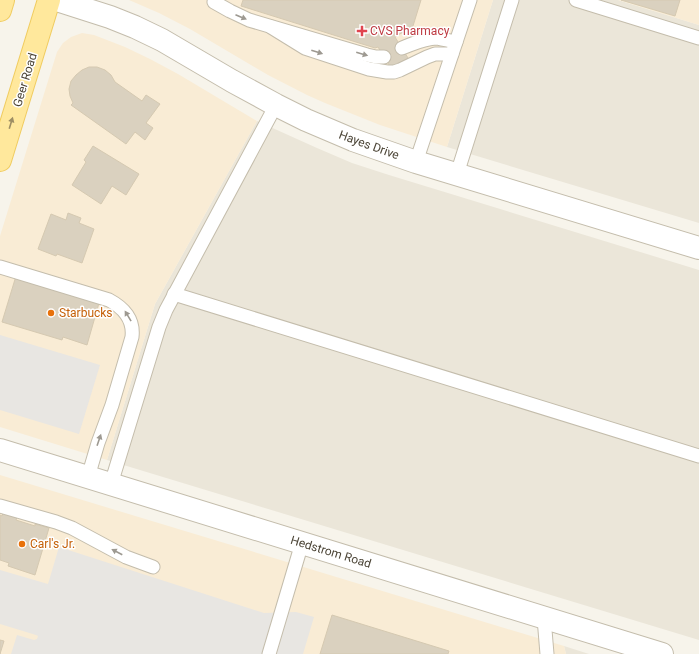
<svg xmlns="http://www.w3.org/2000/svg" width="699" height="654" font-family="Roboto,sans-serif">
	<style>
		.residential { fill: #ebe6d9 }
		.commercial { fill: #f9ecd5 }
		.parking { fill: #e8e6e2 }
		.building { fill: #dad1bf; stroke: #d5c9b1 }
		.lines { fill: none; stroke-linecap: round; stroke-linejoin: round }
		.lane-casing { stroke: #c4bdac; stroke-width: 15 }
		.street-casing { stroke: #c4bdac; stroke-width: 24 }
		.primary-casing { stroke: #f0cc60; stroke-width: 24 }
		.lane { stroke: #fff; stroke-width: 13 }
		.street { stroke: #fff; stroke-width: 22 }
		.primary { stroke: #ffe89c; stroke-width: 22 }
		.oneway { fill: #9d9991 }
		.oneway2 { fill: #9d8e64 }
		.health-dot { fill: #e0444e; stroke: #fff; stroke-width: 1.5 }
		.food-dot { fill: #e8710a; stroke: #fff; stroke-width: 1.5 }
		.labels { text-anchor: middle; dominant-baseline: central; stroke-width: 3; stroke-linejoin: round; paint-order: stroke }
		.health-label { font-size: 12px; fill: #be3a42; stroke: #fff; text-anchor: start }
		.street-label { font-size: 12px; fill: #4c4537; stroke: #fff }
		.food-label { font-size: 12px; fill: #c56008; stroke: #fff; text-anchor: start }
	</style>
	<rect width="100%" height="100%" fill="#f7f4eb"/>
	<g class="residential">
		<path d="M493,0H618L699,25V223L447,147Z"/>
		<path d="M257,121L317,148L352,163L389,175L699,270V640L107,460L155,304Z"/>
		<path d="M564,646L589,654H566Z"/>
	</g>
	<g class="commercial">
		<path d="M129,0H493L447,147L380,125L325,103L307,95L268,75L190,29L159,13Z"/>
		<path d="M618,0H699V25Z"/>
		<path d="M82,33L94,35L125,47L150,59L178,74L257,121L155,304L107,460L0,427V236L57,52L63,43L71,37Z"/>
		<path d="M0,475L564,646L566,654H0Z"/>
	</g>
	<g class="parking">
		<path d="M0,335L100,365L79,434L0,410Z"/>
		<path d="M59,547L264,613L296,612L314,617L303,654H11L17,635L34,640L37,639L38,636L36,635L0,624V570L48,584Z"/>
	</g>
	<g class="building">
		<path d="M243,0H421L413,26L395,37L408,58L391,68L378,47L375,48L241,6Z"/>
		<path d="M621,0H680L675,16Z"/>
		<path d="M89,67H97L105,70L111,75L115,82L142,101L146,95L160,104L146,123L153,128L145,140L135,132L126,144L71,105L73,103L70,96L69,89L71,81L76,75L82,70Z"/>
		<path d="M93,146L139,174L126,195L112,186L101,204L72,185L86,162L84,160Z"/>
		<path d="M68,213L81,218L79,223L94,229L82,263L57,254L56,256L38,249L51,214L66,220Z"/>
		<path d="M16,276L99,303L87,345L63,337L62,340L2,322Z"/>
		<path d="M3,513L17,517L16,520L35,526V524L49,528L35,575L8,566L9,563L0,560V515L2,516Z"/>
		<path d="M332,615L449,651L448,654H320Z"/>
		<path d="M0,640L4,641L0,654Z"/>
	</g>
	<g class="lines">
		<defs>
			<g id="lane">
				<path d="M576,0L699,38"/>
				<path d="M214,2L230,11L249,20L367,55L376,57H384"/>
				<path d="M271,27L305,48L369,69L387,72H394L400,70L427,57L435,54H452"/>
				<path d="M402,48C413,44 424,38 437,38C443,39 450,41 456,42"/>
				<path d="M416,162L470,0"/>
				<path d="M457,174L512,0"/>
				<path d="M0,267L109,300C124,308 134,320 132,337L112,405L98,443L88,477"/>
				<path d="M174,294L699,456"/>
				<path d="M111,484L159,327L166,310L276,105"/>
				<path d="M0,506L56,522L72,528L126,557L134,560L153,567"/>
				<path d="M544,618L547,654"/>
				<path d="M269,654L302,543"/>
			</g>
			<g id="street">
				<path d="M57,0L110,17L135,27L162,40L232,81L276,105L306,120L353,140L416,162L699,248"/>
				<path d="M0,450L662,654"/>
			</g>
			<g id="primary">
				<path d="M0,10L3,0"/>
				<path d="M0,160L49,0"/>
			</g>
		</defs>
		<use href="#lane" class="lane-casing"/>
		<use href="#street" class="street-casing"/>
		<use href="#primary" class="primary-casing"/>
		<use href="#lane" class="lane"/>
		<use href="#street" class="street"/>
		<use href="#primary" class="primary"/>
	</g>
	<defs><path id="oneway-solid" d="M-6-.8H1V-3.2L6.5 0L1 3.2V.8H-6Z"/></defs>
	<g class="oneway">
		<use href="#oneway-solid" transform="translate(241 17) rotate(23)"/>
		<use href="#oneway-solid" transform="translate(317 52) rotate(18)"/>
		<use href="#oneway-solid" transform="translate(362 54) rotate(16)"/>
		<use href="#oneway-solid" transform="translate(128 316) rotate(-121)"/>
		<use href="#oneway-solid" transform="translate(99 440) rotate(-71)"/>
		<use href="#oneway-solid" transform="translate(117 552) rotate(-152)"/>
	</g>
	<use class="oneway2" href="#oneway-solid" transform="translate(11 123) rotate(-73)"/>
	<path class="health-dot" d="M360 25h4v4h4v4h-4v4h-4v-4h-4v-4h4z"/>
	<g class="food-dot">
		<circle cx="51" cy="313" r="4"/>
		<circle cx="22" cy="544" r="4"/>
	</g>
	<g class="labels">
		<g class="health-label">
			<text x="370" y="31">CVS Pharmacy</text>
		</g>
		<g class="street-label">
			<text transform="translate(25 80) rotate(-73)">Geer Road</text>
			<text transform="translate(369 145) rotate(20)">Hayes Drive</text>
			<text transform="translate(331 552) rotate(17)">Hedstrom Road</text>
		</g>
		<g class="food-label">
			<text x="59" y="313">Starbucks</text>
			<text x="30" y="544">Carl's Jr.</text>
		</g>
	</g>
</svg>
